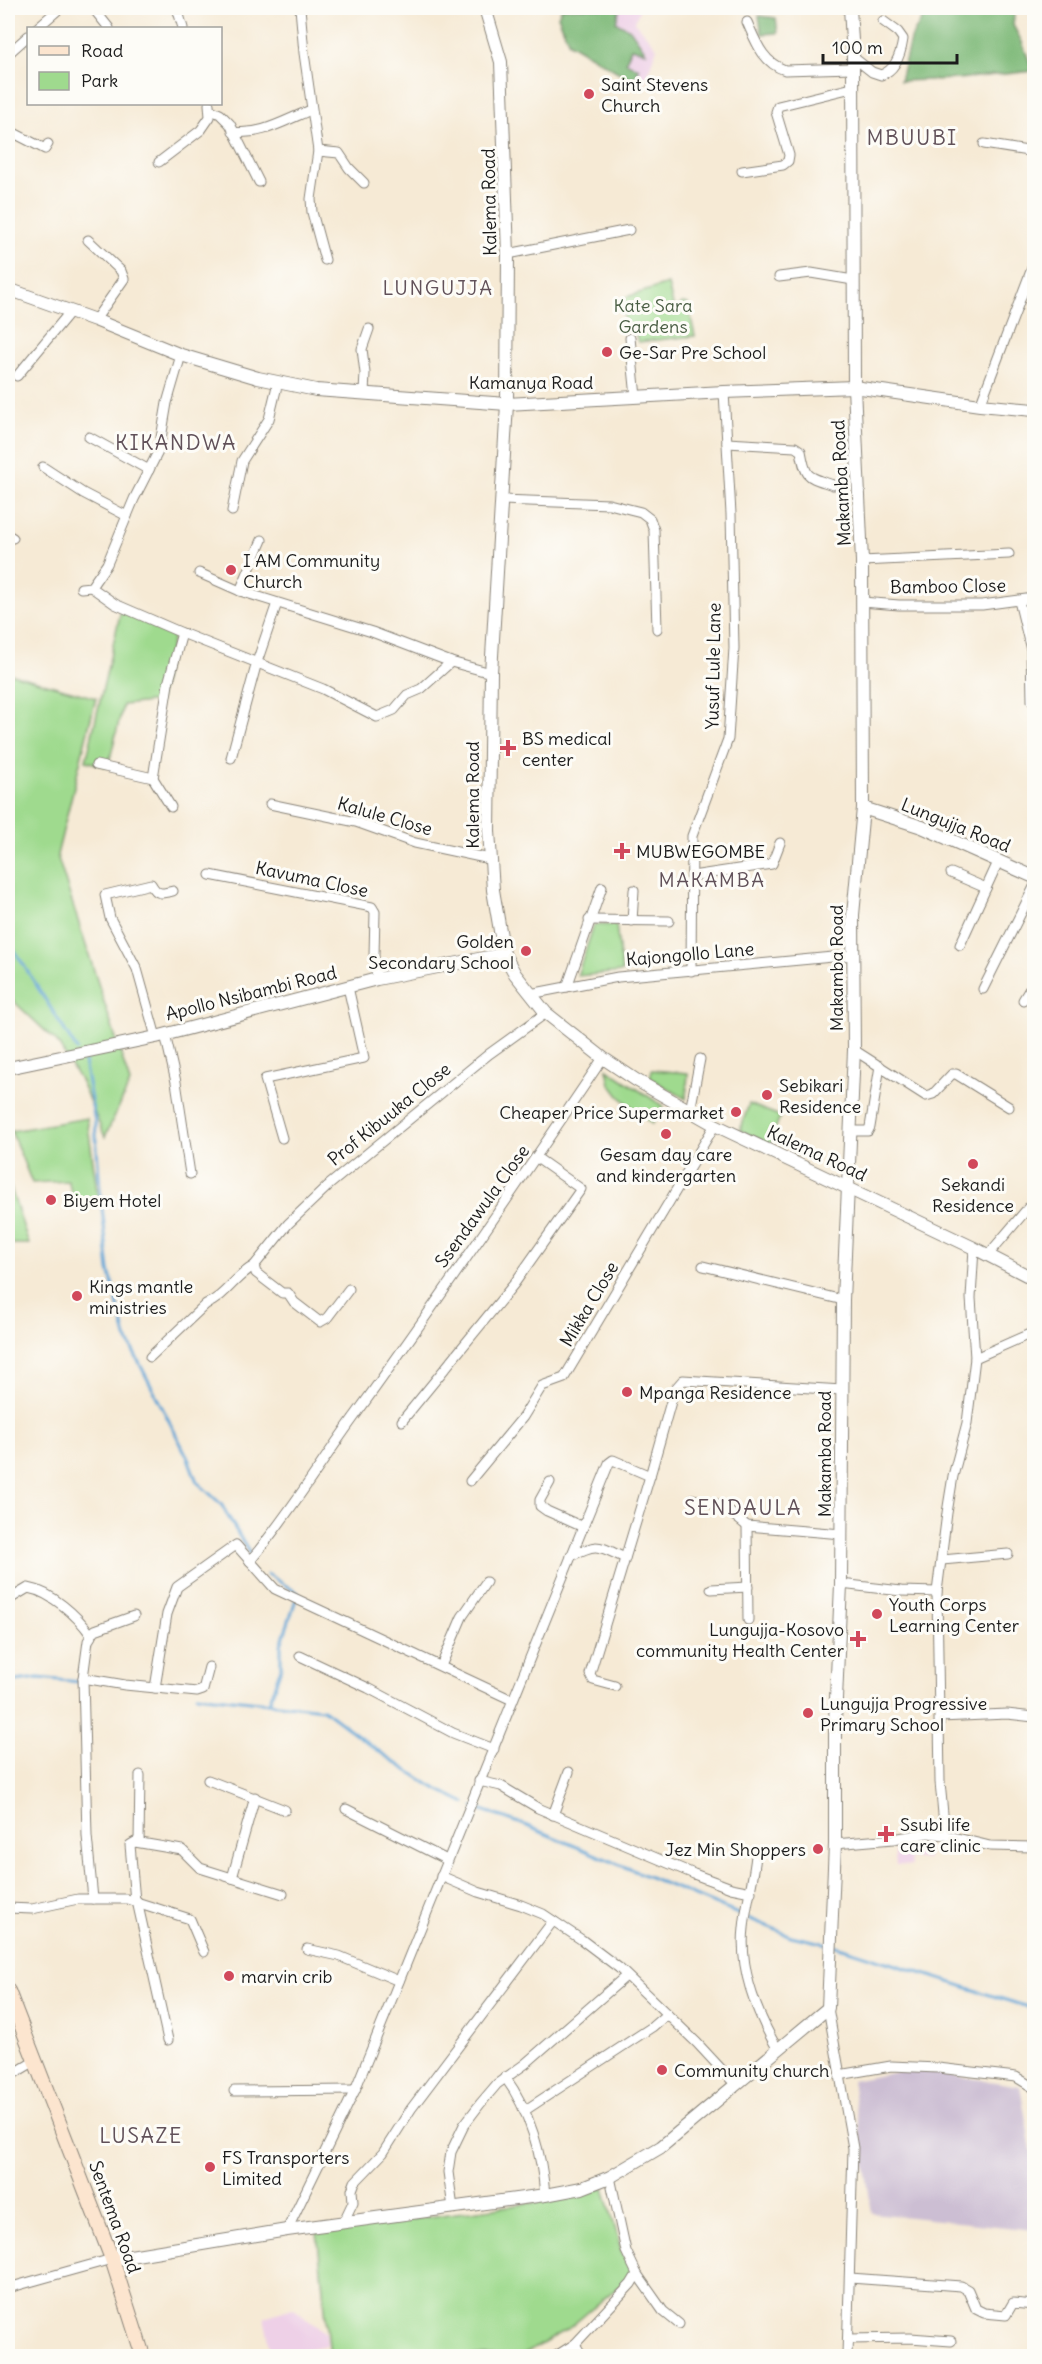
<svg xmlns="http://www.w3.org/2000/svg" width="1042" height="2364" font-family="Delius,sans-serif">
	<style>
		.built { fill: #eed0e7 }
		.industrial { fill: #ccbed3 }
		.green { fill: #9fda8e; stroke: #5e7b55; stroke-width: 1.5 }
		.forest { fill: #7fba79; stroke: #4e6b4a; stroke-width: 1.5 }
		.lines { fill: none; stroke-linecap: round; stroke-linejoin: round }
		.stream { stroke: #60a4d5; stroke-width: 3 }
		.minor-casing { stroke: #898378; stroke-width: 11 }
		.tertiary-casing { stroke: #898378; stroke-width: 14 }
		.secondary-casing { stroke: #898378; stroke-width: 16 }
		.minor { stroke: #fff; stroke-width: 9 }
		.tertiary { stroke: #fff; stroke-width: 12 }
		.secondary { stroke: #fce5cf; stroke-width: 14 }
		.poi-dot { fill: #d1495b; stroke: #fdfcf7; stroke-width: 2 }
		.labels { text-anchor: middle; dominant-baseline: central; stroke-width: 6; stroke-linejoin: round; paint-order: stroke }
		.poi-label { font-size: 18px; fill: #1c1c1c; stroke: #fdfcf7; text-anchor: start }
		.street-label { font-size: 18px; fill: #1c1c1c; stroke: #fdfcf7 }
		.park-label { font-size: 18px; fill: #4a5e44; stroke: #fdfcf7 }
		.neighbourhood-label { font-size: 20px; letter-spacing: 1.5px; fill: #615159; stroke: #fdfcf7 }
		.quarter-label { font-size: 21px; letter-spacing: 1.5px; fill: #615159; stroke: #fdfcf7 }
	</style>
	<rect width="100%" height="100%" fill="#fdfcf7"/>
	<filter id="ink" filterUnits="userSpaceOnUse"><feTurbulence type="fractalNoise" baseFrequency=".0167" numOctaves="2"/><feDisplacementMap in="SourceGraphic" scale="12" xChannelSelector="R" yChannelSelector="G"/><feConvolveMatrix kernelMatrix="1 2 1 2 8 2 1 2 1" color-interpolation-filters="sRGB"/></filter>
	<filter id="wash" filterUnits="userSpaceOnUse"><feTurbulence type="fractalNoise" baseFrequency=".008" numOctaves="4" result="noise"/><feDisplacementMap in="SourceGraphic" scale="24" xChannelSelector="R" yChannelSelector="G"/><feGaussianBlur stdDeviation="1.35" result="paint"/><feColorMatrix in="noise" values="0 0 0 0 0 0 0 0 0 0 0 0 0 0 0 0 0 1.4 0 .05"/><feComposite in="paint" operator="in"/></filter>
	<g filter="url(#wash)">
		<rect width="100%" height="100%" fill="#f6ead5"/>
		<g class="built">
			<path d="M566,8H640L635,22L657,48L644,83L603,60Z"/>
			<path d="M928,1844V1860L910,1858L911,1866L896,1865L894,1846Z"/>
			<path d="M293,2308L326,2333L327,2345L272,2356L264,2317Z"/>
		</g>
		<path class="industrial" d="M913,2069L1020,2086L1034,2167V2230L872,2213L852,2081Z"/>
		<g class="green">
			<path d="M668,284L673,305L679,307L682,303L688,304L695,336L638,342L633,326L625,328L623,298Z"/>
			<path d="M121,610L174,633L159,701L123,705L108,767L86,761Z"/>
			<path d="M8,673L96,698L57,855L130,1083L105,1137L81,1082L57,1042L8,996Z"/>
			<path d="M594,925H616L622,972L577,976Z"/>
			<path d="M607,1069L663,1106L652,1124L619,1096L610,1084Z"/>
			<path d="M652,1070L688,1073L686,1099L650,1078Z"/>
			<path d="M749,1104L780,1116L770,1145L740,1130Z"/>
			<path d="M87,1118L99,1205L75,1204L68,1181L32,1183L11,1131Z"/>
			<path d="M8,1180L29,1244H8Z"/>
			<path d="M604,2187L622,2253L633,2274L568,2329L522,2356H330L317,2232L561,2199Z"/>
		</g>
		<g class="forest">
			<path d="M562,8H620L616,22L630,29L646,52L631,48L626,62L639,69L633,81L569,43L558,16Z"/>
			<path d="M928,8H1015L1013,25L1022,42L1033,71L958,79L900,81L910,40Z"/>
			<path d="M759,16L776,18L778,33L762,34Z"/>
		</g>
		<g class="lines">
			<g class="stream">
				<path d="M8,940L77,1050"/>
				<path d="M81,1056L84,1061L95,1122L100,1190L109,1270L126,1337L188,1458L197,1482L221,1504L251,1556"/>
				<path d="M267,1574L298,1593L281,1645V1667L269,1703"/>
				<path d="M8,1682L38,1678L80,1682"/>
				<path d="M197,1695L323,1709L384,1755L431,1786L465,1803"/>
				<path d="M474,1807L522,1824L791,1936L827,1944"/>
				<path d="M833,1945L1034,2009"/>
			</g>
		</g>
	</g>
	<g filter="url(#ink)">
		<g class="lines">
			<defs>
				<g id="minor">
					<path d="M93,8L109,28"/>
					<path d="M177,8L183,28"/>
					<path d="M300,8L304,53L318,151L311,199L312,212L325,260"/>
					<path d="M747,22C756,42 763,63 785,70L852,68"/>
					<path d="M37,28L60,8"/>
					<path d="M8,54L28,36"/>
					<path d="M853,57L872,72L881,75C896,70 901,53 903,39L898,32L883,21"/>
					<path d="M211,110L220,114L230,124L259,182"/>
					<path d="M8,130L45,149L48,144"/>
					<path d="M233,132C261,136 285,120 311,110"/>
					<path d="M984,144L1034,152"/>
					<path d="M318,151L339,153L349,168L364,183"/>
					<path d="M159,162L201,130L210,117L209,104"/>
					<path d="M742,171L783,165L788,161L789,155L776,112L778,106L852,88"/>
					<path d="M88,240L121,271L124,279L95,320"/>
					<path d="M508,254L629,230"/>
					<path d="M779,277L811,273L853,280"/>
					<path d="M630,338L636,397"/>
					<path d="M17,376L70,312"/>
					<path d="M364,393L365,373L362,349L369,329"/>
					<path d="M980,405L1034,263"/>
					<path d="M89,437L149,470"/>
					<path d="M727,443L795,447L801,451C806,479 807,476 833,485"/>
					<path d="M43,467L83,493L127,516"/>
					<path d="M502,500L609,504L641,512L650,519L654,530L657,629"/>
					<path d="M232,511L242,461L269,419L278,382"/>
					<path d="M8,535L13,538"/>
					<path d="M862,561L1009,554"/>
					<path d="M199,573L240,591L372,632L451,662L491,673"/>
					<path d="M91,587L115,604L182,633L323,689L377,717L394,710L407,695L421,689L451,662"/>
					<path d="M81,588L91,587L107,564L134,499L159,450L167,403L181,355"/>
					<path d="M240,591L262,540"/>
					<path d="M1019,601L1031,650L1032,701"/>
					<path d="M862,602L899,605H982L1034,598"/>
					<path d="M231,758L257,662L277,603"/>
					<path d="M96,765L153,778L168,684L182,633"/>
					<path d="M153,778L171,807"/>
					<path d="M270,804L356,822L415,843L490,859"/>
					<path d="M951,873L986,888"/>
					<path d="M210,875L372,907L375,912L374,956L377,979"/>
					<path d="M692,876L772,864L780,843"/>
					<path d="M589,920L669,921"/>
					<path d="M632,921L634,890"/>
					<path d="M960,945L998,862"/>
					<path d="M691,971L692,836L728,739L734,648L731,514L724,392"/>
					<path d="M567,987L602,887"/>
					<path d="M983,989L1034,887"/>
					<path d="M530,994L618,977L854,955"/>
					<path d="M1023,1000L1034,982"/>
					<path d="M165,1034L176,1082L190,1174"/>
					<path d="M156,1037L137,969L110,918L105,895L151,884C157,895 161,894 173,891"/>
					<path d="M854,1050L926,1096L933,1094L952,1074H956L1009,1107"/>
					<path d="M690,1111L700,1059"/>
					<path d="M851,1131H868L870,1127L880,1066"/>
					<path d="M282,1138L265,1079L364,1058L348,987"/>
					<path d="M974,1248L971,1298L975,1358"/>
					<path d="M988,1255L1034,1201"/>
					<path d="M703,1266L843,1300"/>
					<path d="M349,1289L327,1318L320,1322L294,1302L288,1293H282L256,1273L254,1266L288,1224L330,1184L489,1054L546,1013"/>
					<path d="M150,1357L206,1304C225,1297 236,1275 254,1266"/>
					<path d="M402,1421L514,1284L581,1189L537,1158"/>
					<path d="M470,1481L523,1417L542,1386L564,1378L715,1125"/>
					<path d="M550,1482L540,1500V1506L547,1511L583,1527"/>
					<path d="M692,1499L721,1505L747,1526L842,1534"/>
					<path d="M747,1526L748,1620"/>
					<path d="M571,1556C598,1542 598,1546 625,1558"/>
					<path d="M942,1560L1008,1554"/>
					<path d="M250,1561C289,1515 321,1462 357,1413C441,1297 522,1178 603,1058"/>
					<path d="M841,1584L901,1591L937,1592"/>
					<path d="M711,1589L748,1587"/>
					<path d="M8,1600L28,1588C51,1592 77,1615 91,1635"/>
					<path d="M300,1656L368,1688L453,1733L494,1749"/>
					<path d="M441,1666L462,1617L486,1582"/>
					<path d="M83,1678L125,1685L197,1692L203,1690L209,1667"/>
					<path d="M615,1686L593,1680L590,1674L650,1476"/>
					<path d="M155,1688L167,1614L177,1587L236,1545L275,1589L512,1700"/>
					<path d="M940,1717L1007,1714L1034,1717"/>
					<path d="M208,1780L285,1810"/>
					<path d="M479,1781L501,1786L538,1808L694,1874L731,1888L751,1892"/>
					<path d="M346,1809L447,1860"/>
					<path d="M553,1815L569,1772"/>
					<path d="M945,1835L940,1782L937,1592L947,1513L953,1476L967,1423L975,1358L1034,1332"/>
					<path d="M139,1842L140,1775"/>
					<path d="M835,1844L893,1839L928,1833L945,1835L990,1846L1034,1847"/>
					<path d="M756,1855C754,1879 746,1903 744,1928C739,1970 757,2014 778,2050"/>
					<path d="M441,1876L478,1892L521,1905L543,1914L582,1940L619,1968L697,2043L736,2085"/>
					<path d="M232,1878L255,1797"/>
					<path d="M93,1899L87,1836L83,1678L88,1641L95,1630L134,1616"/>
					<path d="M135,1901L130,1845L135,1842L182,1850L200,1868L283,1894"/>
					<path d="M137,1901L168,2040"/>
					<path d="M8,1908L32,1909L78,1899H127L190,1919L204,1952"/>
					<path d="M307,1949L339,1956L399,1981"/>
					<path d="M828,2008L853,2148L847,2356"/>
					<path d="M839,2075L891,2066L938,2068L1016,2077L1034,2088"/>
					<path d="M8,2077L35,2061"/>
					<path d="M505,2077C530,2111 542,2155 545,2195"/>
					<path d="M234,2091L355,2090"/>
					<path d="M524,2111L652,2027L667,2014"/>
					<path d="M453,2208L448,2172L451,2152L464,2125L480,2104L497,2084L525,2064L626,1976"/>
					<path d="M343,2223L353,2202L352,2190L355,2182L383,2153L411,2109L553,1921"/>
					<path d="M287,2230L355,2090L609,1463L613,1460L650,1476L672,1398L676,1388L683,1380L842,1390"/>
					<path d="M637,2274L663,2311L679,2324"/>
					<path d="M850,2278L961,2286L968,2290L976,2309L984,2313L1006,2315L1013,2303L1034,2305"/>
					<path d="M8,2288L112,2259"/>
					<path d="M848,2339L910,2338L951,2341"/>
					<path d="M575,2344L582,2356"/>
					<path d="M556,2356L575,2344L631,2284L637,2274L626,2251L610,2177"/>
				</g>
				<g id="tertiary">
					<path d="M485,8L501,62L508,254L507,404L491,673L489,831L493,890L504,954L515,974L546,1013L603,1058L636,1080L715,1125L974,1248L1034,1279"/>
					<path d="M8,289L95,320L181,355L258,378L316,390L507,404L724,392L854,387L980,405L1034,410"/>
					<path d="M863,808L922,827L1034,877"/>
					<path d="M8,1068L156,1037L377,979L504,954"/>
					<path d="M112,2259L287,2230L545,2195L582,2188L610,2177L661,2147L828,2008L835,1844V1722L841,1584L843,1300L854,1050L853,915L863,808L862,561L854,387L853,57L850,8"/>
				</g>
				<path id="secondary" d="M8,1991L112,2259L143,2356"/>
			</defs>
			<use href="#minor" class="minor-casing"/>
			<use href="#tertiary" class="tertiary-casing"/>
			<use href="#secondary" class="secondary-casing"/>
			<use href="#minor" class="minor"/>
			<use href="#tertiary" class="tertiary"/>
			<use href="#secondary" class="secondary"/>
		</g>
	</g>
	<g class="poi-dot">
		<circle cx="589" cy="94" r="6"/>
		<circle cx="607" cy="352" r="6"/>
		<circle cx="231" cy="570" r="6"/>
		<path d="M505 739h6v6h6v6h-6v6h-6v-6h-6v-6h6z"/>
		<path d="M619 842h6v6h6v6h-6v6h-6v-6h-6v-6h6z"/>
		<circle cx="526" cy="951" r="6"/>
		<circle cx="767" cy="1095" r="6"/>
		<circle cx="736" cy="1112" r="6"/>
		<circle cx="666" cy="1134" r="6"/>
		<circle cx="973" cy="1164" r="6"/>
		<circle cx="51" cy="1200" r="6"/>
		<circle cx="77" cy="1296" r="6"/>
		<circle cx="627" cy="1392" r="6"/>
		<circle cx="877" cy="1614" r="6"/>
		<path d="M855 1630h6v6h6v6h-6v6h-6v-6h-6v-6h6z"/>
		<circle cx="808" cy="1713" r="6"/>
		<path d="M883 1825h6v6h6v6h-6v6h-6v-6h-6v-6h6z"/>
		<circle cx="818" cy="1849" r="6"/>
		<circle cx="229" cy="1976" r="6"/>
		<circle cx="662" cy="2070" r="6"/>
		<circle cx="210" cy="2167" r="6"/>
	</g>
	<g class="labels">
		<g class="poi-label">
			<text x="601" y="84">Saint Stevens<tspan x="601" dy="21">Church</tspan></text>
			<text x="619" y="352">Ge-Sar Pre School</text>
			<text x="243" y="560">I AM Community<tspan x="243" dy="21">Church</tspan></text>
			<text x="522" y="738">BS medical<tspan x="522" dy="21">center</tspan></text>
			<text x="636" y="851">MUBWEGOMBE</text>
			<text x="514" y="941" text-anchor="end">Golden<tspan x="514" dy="21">Secondary School</tspan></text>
			<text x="779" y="1085">Sebikari<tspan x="779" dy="21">Residence</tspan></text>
			<text x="724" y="1112" text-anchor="end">Cheaper Price Supermarket</text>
			<text x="666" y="1154" text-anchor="middle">Gesam day care<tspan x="666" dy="21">and kindergarten</tspan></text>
			<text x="973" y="1184" text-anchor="middle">Sekandi<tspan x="973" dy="21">Residence</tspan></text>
			<text x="63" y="1200">Biyem Hotel</text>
			<text x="89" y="1286">Kings mantle<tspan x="89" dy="21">ministries</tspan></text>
			<text x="639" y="1392">Mpanga Residence</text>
			<text x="889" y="1604">Youth Corps<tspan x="889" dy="21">Learning Center</tspan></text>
			<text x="844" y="1629" text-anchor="end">Lungujja-Kosovo<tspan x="844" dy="21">community Health Center</tspan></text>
			<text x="820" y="1703">Lungujja Progressive<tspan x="820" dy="21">Primary School</tspan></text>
			<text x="900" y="1824">Ssubi life<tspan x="900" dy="21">care clinic</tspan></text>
			<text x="806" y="1849" text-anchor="end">Jez Min Shoppers</text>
			<text x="241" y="1976">marvin crib</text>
			<text x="674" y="2070">Community church</text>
			<text x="222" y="2157">FS Transporters<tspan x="222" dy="21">Limited</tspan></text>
		</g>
		<g class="street-label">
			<text transform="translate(489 202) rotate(-91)">Kalema Road</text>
			<text x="531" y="382">Kamanya Road</text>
			<text transform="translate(841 483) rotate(-93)">Makamba Road</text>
			<text transform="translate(948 586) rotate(-1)">Bamboo Close</text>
			<text transform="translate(713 666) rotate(-89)">Yusuf Lule Lane</text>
			<text transform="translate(472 795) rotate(-90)">Kalema Road</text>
			<text transform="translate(385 816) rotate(16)">Kalule Close</text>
			<text transform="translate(956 825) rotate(22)">Lungujja Road</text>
			<text transform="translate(312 879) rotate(12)">Kavuma Close</text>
			<text transform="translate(690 954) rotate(-5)">Kajongollo Lane</text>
			<text transform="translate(836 968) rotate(-90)">Makamba Road</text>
			<text transform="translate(251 993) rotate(-14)">Apollo Nsibambi Road</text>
			<text transform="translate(389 1114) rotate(-39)">Prof Kibuuka Close</text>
			<text transform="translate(817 1153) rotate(25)">Kalema Road</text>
			<text transform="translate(482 1206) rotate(-54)">Ssendawula Close</text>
			<text transform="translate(589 1304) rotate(-59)">Mikka Close</text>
			<text transform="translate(824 1454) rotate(-90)">Makamba Road</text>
			<text transform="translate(115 2217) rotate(70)">Sentema Road</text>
		</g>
		<g class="park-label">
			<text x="653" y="305">Kate Sara<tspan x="653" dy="21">Gardens</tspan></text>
		</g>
		<g class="neighbourhood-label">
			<text x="438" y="287">LUNGUJJA</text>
			<text x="712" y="879">MAKAMBA</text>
		</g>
		<g class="quarter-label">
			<text x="912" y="137">MBUUBI</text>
			<text x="176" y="442">KIKANDWA</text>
			<text x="743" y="1507">SENDAULA</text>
			<text x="141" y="2135">LUSAZE</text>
		</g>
	</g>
	<rect width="1042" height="2364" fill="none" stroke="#fdfcf7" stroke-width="30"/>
	<rect x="27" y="27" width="195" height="78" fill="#fdfcf7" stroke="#a3a29f" stroke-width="1.5"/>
	<rect x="39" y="46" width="30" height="9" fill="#fce5cf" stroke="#a3a29f" stroke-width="1.5"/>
	<text x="81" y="57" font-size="18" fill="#1c1c1c">Road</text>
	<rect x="39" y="72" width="30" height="18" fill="#9fda8e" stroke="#a3a29f" stroke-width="1.5"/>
	<text x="81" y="87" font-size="18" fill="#1c1c1c">Park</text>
	<path d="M823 54v9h134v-9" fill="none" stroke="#1c1c1c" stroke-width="3"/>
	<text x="832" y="54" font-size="18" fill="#1c1c1c" stroke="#fdfcf7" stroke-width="4.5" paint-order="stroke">100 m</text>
</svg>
